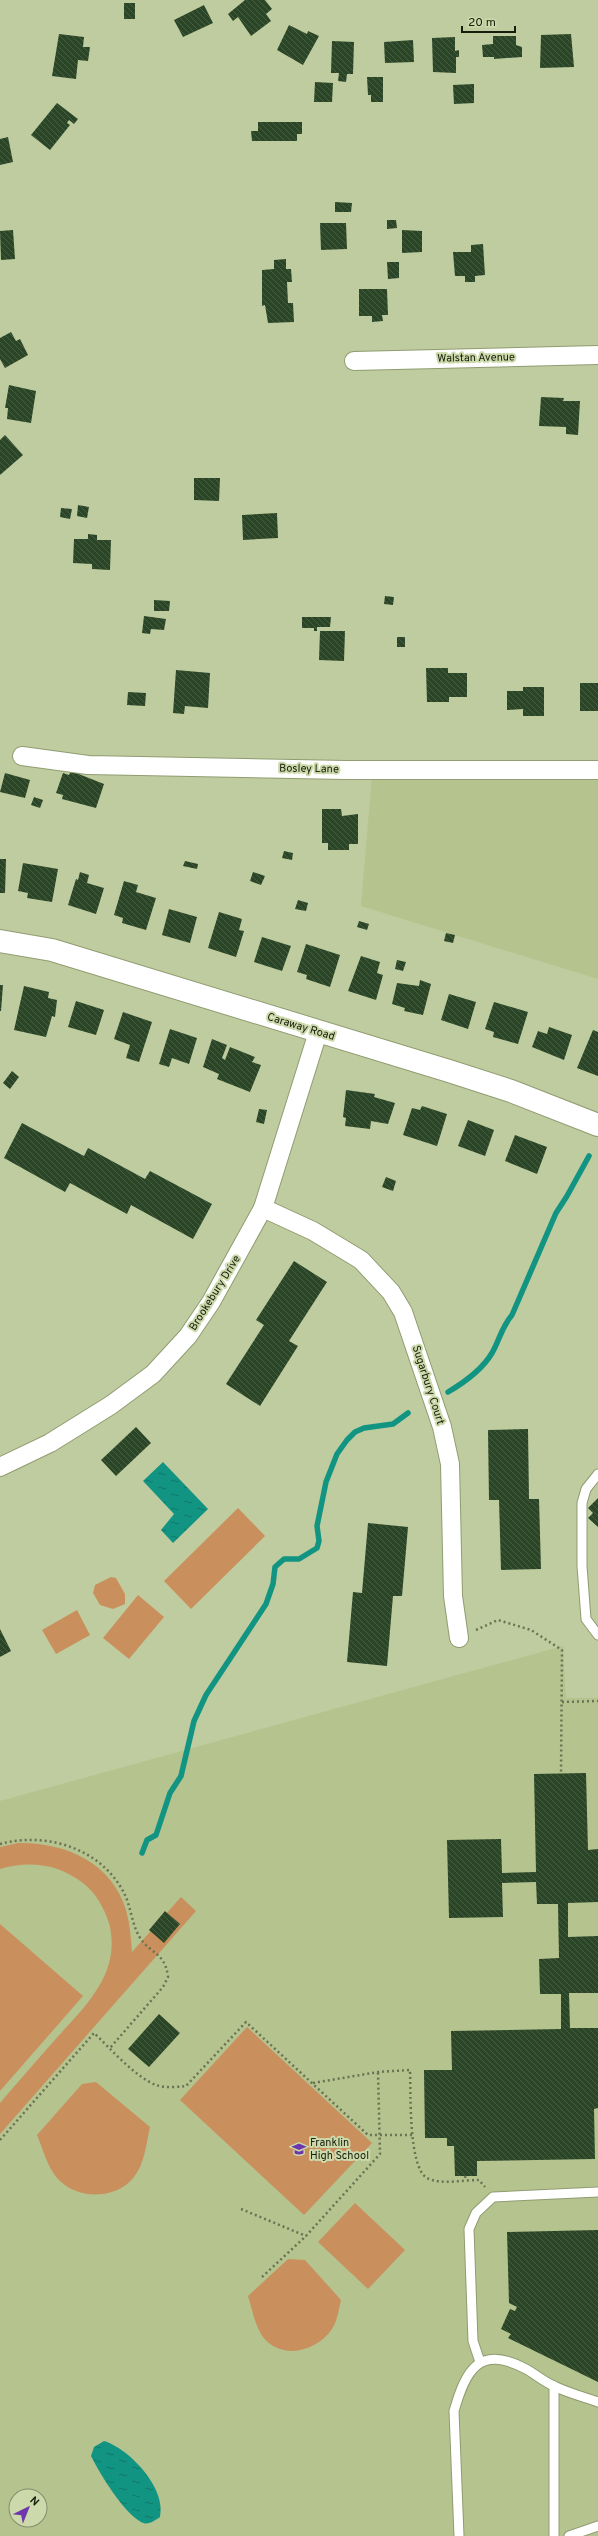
<svg xmlns="http://www.w3.org/2000/svg" width="598" height="2536" font-family="Overpass,sans-serif">
	<style>
		.built { fill: #b5c38f; fill-rule: evenodd }
		.green { fill: #c9905e }
		.water { fill: url(#water-ripples) }
		.lines { fill: none; stroke-linecap: round; stroke-linejoin: round }
		.stream { stroke: #129483; stroke-width: 5.5 }
		.building { fill: url(#building-back-hatch) }
		.service-casing { stroke: #909c71; stroke-width: 11 }
		.minor-casing { stroke: #909c71; stroke-width: 20 }
		.tertiary-casing { stroke: #909c71; stroke-width: 24 }
		.path { stroke: #6a7253; stroke-width: 2.5; stroke-dasharray: 2 3; stroke-linecap: butt }
		.service { stroke: #fff; stroke-width: 9 }
		.minor { stroke: #fff; stroke-width: 18 }
		.tertiary { stroke: #fff; stroke-width: 22 }
		.labels { text-anchor: middle; dominant-baseline: central; stroke-width: 4; stroke-linejoin: round; paint-order: stroke }
		.street-label { font-size: 11px; fill: #181c0b; stroke: #ccd9ab }
		.poi-label { font-size: 11px; fill: #181c0b; stroke: #ccd9ab; text-anchor: start }
	</style>
	<defs>
		<pattern id="water-ripples" width="26" height="14" patternUnits="userSpaceOnUse"><rect width="26" height="14" fill="#129483"/><path d="M2 4q2-2 4 0t4 0M15 11q2-2 4 0t4 0" fill="none" stroke="#107869"/></pattern>
		<pattern id="building-back-hatch" width="6" height="6" patternUnits="userSpaceOnUse"><rect width="6" height="6" fill="#2a4626"/><path d="M-1 5l2 2M0 0l6 6M5-1l2 2" fill="none" stroke="#475d43"/></pattern>
	</defs>
	<rect width="100%" height="100%" fill="#bfcc9f"/>
	<g class="built">
		<path d="M598,774V979L361,906L372,775Z"/>
		<path d="M563,1646L566,1698H598V2536H0V1801ZM16,2496H40V2520H16Z"/>
	</g>
	<g class="green">
		<path d="M238,1508L265,1536L191,1609L164,1581Z"/>
		<path d="M111,1577L116,1578L125,1594V1604L113,1609L100,1605L93,1593L95,1585Z"/>
		<path d="M138,1595L164,1617L129,1659L103,1638Z"/>
		<path d="M77,1610L90,1635L56,1654L42,1630Z"/>
		<path d="M18,1843C64,1842 112,1862 126,1910C130,1924 131,1938 132,1952L181,1897L196,1911L0,2134V2103C18,2082 36,2061 54,2041C85,2006 122,1974 109,1923C104,1908 96,1893 83,1883C59,1864 29,1860 0,1869V1847Z"/>
		<path d="M0,1924L83,1996L0,2091Z"/>
		<path d="M247,2027L372,2143L304,2215L180,2100Z"/>
		<path d="M96,2082L150,2127C146,2144 145,2163 134,2177C116,2200 77,2200 58,2179C47,2167 43,2149 37,2135L82,2084Z"/>
		<path d="M355,2203L405,2250L368,2289L318,2242Z"/>
		<path d="M288,2259L305,2260L341,2300C339,2309 337,2322 332,2329C317,2351 282,2361 263,2337C255,2326 252,2309 248,2296Z"/>
	</g>
	<g class="water">
		<path d="M163,1462L208,1509L173,1543L161,1530L174,1514L143,1481Z"/>
		<path d="M104,2441C130,2449 167,2489 160,2517C154,2521 148,2526 141,2522C123,2512 100,2474 91,2456L94,2447Z"/>
	</g>
	<g class="lines">
		<g class="stream">
			<path d="M448,1392C465,1382 482,1370 492,1353C500,1339 501,1328 512,1315L556,1213L567,1196L589,1156"/>
			<path d="M142,1853L147,1840L156,1835L170,1793L181,1776L194,1721L206,1695L266,1604L273,1584L275,1567L284,1559H299L317,1548L319,1541L317,1526L326,1482L337,1454L347,1440L355,1432L364,1428L393,1424L408,1413"/>
		</g>
	</g>
	<g class="building">
		<path d="M245,0H265L272,9L266,14L271,21L251,36L238,17L233,21L228,14Z"/>
		<rect x="124" y="3" width="11" height="16"/>
		<path d="M204,5L213,23L183,37L174,20Z"/>
		<path d="M289,25L307,34L308,31L319,36L303,65L277,50Z"/>
		<path d="M59,34L84,37L83,47H90L88,61L78,60L76,79L52,76Z"/>
		<path d="M571,34L574,67L540,68L541,35Z"/>
		<path d="M493,36H516V45L522,47V57L494,59V57H483L482,45L493,44Z"/>
		<path d="M455,37V51L459,50V57H456V73L433,72L432,38Z"/>
		<path d="M413,40L414,62L385,63L384,42Z"/>
		<path d="M332,41L354,42L353,74H347L346,82L338,81L339,73H331Z"/>
		<path d="M367,77H383V102H371V95H368Z"/>
		<path d="M315,82L333,83L332,102H314Z"/>
		<path d="M474,84V103L454,104L453,85Z"/>
		<path d="M57,103L78,119L74,124L69,120L67,123L70,125L50,150L31,135Z"/>
		<path d="M258,122H302V134H297V141H252L251,131H258Z"/>
		<path d="M8,137L13,162L0,165V139Z"/>
		<path d="M335,202L352,203L351,212H335Z"/>
		<path d="M387,220H396L397,228L387,229Z"/>
		<path d="M320,223H346L347,249L321,250Z"/>
		<path d="M13,230L15,259L1,260L0,231Z"/>
		<path d="M402,230L422,231V252L402,253Z"/>
		<path d="M483,244L485,275L475,276V282H465V276H455L453,252H471V245Z"/>
		<path d="M286,259V269H291L292,282H287L288,303H293L294,322L268,323L265,305L262,306V270L274,269V260Z"/>
		<path d="M387,262H399V278L388,279Z"/>
		<path d="M359,289H387L388,315H382L383,321L372,322V316H359Z"/>
		<path d="M11,332L16,341L20,339L28,355L5,368L0,359V338Z"/>
		<path d="M9,385L36,391L31,423L7,419L8,408H5Z"/>
		<path d="M541,397L564,398L563,401H580L578,435L566,434V427L539,426Z"/>
		<path d="M5,435L23,455L0,475V440Z"/>
		<path d="M194,478H220L219,501L194,500Z"/>
		<path d="M78,505L89,507L87,518L77,516Z"/>
		<path d="M61,508L72,509L70,519L60,517Z"/>
		<path d="M277,513L278,538L243,540L242,515Z"/>
		<path d="M88,534L97,535V540H111L110,570L92,569V564L73,563L74,539H88Z"/>
		<path d="M385,596L394,597L393,605L384,604Z"/>
		<path d="M154,600L170,601L169,611H154Z"/>
		<path d="M144,616L166,619L164,630L151,629L150,634L142,633Z"/>
		<path d="M302,617H331L330,627H317V631H314V628H302Z"/>
		<path d="M320,631H345L344,661L319,660Z"/>
		<rect x="397" y="637" width="8" height="10"/>
		<path d="M426,668H448V673H467V697H449V702H427Z"/>
		<path d="M176,670L210,673L208,708L185,706L184,714L173,713Z"/>
		<rect x="580" y="683" width="18" height="28"/>
		<path d="M523,687H544V716H523V709L507,710V691H523Z"/>
		<path d="M128,692L146,693L145,706L127,705Z"/>
		<path d="M71,771L104,784L96,808L62,799L63,795L56,793L63,773L69,775Z"/>
		<path d="M5,773L30,780L25,798L0,792Z"/>
		<path d="M34,797L43,800L40,808L31,805Z"/>
		<path d="M322,809H341L342,816L358,814V844H349V850H328V843H322Z"/>
		<path d="M284,851L293,853L292,860L282,858Z"/>
		<path d="M0,859H6L5,893H0Z"/>
		<path d="M185,861L198,864L197,869L183,866Z"/>
		<path d="M23,863L58,869L52,902L27,898L28,893L18,891Z"/>
		<path d="M80,872L89,875L87,883L104,888L96,914L68,905L76,879L78,880Z"/>
		<path d="M253,872L265,876L261,885L250,881Z"/>
		<path d="M124,881L138,885L136,892L156,898L146,930L122,923L123,918L114,915Z"/>
		<path d="M298,900L308,903L306,911L295,909Z"/>
		<path d="M169,909L197,917L190,943L162,935Z"/>
		<path d="M219,912L242,919L239,930L244,931L236,957L208,948Z"/>
		<path d="M359,921L369,924L367,930L357,927Z"/>
		<path d="M446,933L455,935L453,943L444,941Z"/>
		<path d="M262,937L291,946L282,971L254,962Z"/>
		<path d="M306,944L340,955L330,987L306,979L307,975L297,972Z"/>
		<path d="M361,956L380,962L377,973L383,975L376,1000L348,991Z"/>
		<path d="M397,960L406,962L403,971L395,969Z"/>
		<path d="M420,980L431,984L423,1015L404,1011L405,1008L392,1004L397,983L419,986Z"/>
		<path d="M0,985H3L1,1011H0Z"/>
		<path d="M24,986L49,992L48,998L57,1000L55,1017L52,1016L46,1037L14,1030Z"/>
		<path d="M449,994L476,1002L468,1029L441,1020Z"/>
		<path d="M76,1001L104,1010L96,1035L68,1027Z"/>
		<path d="M494,1002L528,1012L518,1044L493,1037L494,1032L485,1029Z"/>
		<path d="M123,1012L152,1022L139,1062L126,1058L130,1045L114,1039Z"/>
		<path d="M549,1027L572,1035L564,1060L532,1047L538,1031L547,1034Z"/>
		<path d="M170,1029L197,1038L189,1064L172,1058L169,1067L159,1064Z"/>
		<path d="M593,1030L598,1032V1076L577,1068Z"/>
		<path d="M212,1039L227,1045L222,1058L225,1060L230,1047L255,1057L252,1062L261,1065L250,1092L217,1079L219,1074L203,1067Z"/>
		<path d="M12,1071L19,1077L10,1089L3,1083Z"/>
		<path d="M346,1090L375,1094L374,1097L395,1103L388,1124L371,1121L370,1129L345,1126L346,1118L343,1117Z"/>
		<path d="M422,1106L447,1114L437,1146L403,1135L412,1108L420,1110Z"/>
		<path d="M259,1109L267,1110L264,1124L256,1122Z"/>
		<path d="M468,1120L494,1130L485,1156L458,1146Z"/>
		<path d="M22,1123L84,1156L88,1148L145,1179L150,1171L212,1204L193,1239L131,1205L127,1214L70,1183L65,1192L4,1158Z"/>
		<path d="M515,1135L547,1147L537,1174L505,1161Z"/>
		<path d="M386,1177L396,1181L393,1191L382,1187Z"/>
		<path d="M294,1261L327,1282L289,1341L298,1346L260,1406L226,1384L264,1325L256,1320Z"/>
		<path d="M136,1427L151,1443L116,1476L101,1460Z"/>
		<path d="M528,1429L529,1499H539L541,1569L501,1570L499,1500H489L488,1430Z"/>
		<path d="M598,1498V1527L588,1518L593,1513L588,1508Z"/>
		<path d="M368,1523L408,1527L402,1596H393L387,1666L347,1662L353,1592L362,1593Z"/>
		<path d="M0,1629L11,1651L0,1657Z"/>
		<path d="M586,1773L588,1850L598,1849V1902L568,1903V1937L598,1936V1993H569L570,2028H598V2108L594,2109L595,2159L477,2161V2176H455L454,2146H447V2138H425L424,2070H452L451,2031L561,2029V1994H540L539,1959L559,1958L558,1904H537L536,1882L502,1883L503,1917L449,1918L447,1840L501,1839L502,1873L536,1872L534,1774Z"/>
		<path d="M165,1911L180,1924L164,1943L149,1930Z"/>
		<path d="M159,2014L180,2033L149,2067L128,2049Z"/>
		<path d="M598,2230V2382L508,2338L511,2334L501,2329L510,2309L515,2311L517,2307L509,2303L507,2232Z"/>
	</g>
	<g class="lines">
		<defs>
			<g id="service">
				<path d="M598,1474L586,1489L582,1503V1566L586,1619L598,1635"/>
				<path d="M480,2362L473,2341L469,2229L476,2213L493,2197L598,2192"/>
				<path d="M459,2536L454,2411C466,2370 479,2344 526,2369C535,2374 544,2382 554,2386C568,2393 584,2397 598,2402"/>
				<path d="M554,2536V2386"/>
				<path d="M569,2536L598,2526"/>
			</g>
			<g id="minor">
				<path d="M354,361L598,355"/>
				<path d="M22,756L88,765L346,770H598"/>
				<path d="M263,1208L313,1231L361,1260L391,1292L403,1312L442,1427L450,1464L453,1596L459,1638"/>
				<path d="M0,1467L50,1443L111,1405L153,1374L188,1336L211,1302L263,1208L318,1032"/>
			</g>
			<path id="tertiary" d="M0,941L52,950L449,1071L511,1091L598,1125"/>
		</defs>
		<use href="#service" class="service-casing"/>
		<use href="#minor" class="minor-casing"/>
		<use href="#tertiary" class="tertiary-casing"/>
		<g class="path">
			<path d="M476,1630L498,1620L531,1630L562,1650L561,1774"/>
			<path d="M562,1702L598,1701"/>
			<path d="M0,1844C47,1831 103,1849 125,1895C131,1908 132,1924 139,1936C149,1954 165,1951 168,1977L163,1987L110,2048"/>
			<path d="M313,2083L378,2072L410,2070C411,2092 408,2167 427,2178C440,2185 463,2180 479,2180L485,2187"/>
			<path d="M0,2140L94,2033C110,2048 135,2077 156,2085C165,2088 177,2087 186,2086L246,2022L368,2135H413"/>
			<path d="M465,2176L466,2180"/>
			<path d="M241,2209L306,2236"/>
			<path d="M262,2277L306,2236L380,2154L378,2072"/>
		</g>
		<use href="#service" class="service"/>
		<use href="#minor" class="minor"/>
		<use href="#tertiary" class="tertiary"/>
	</g>
	<defs>
		<symbol id="school-bare" viewBox="-9 -9 18 18"><path d="M0-5L7-2L0 1L-7-2ZM-4 1L0 2.5L4 1V4Q0 6-4 4Z" fill="#6d36ad" stroke="#ccd9ab" stroke-width="2.5" paint-order="stroke"/></symbol>
	</defs>
	<g fill-rule="evenodd">
		<use href="#school-bare" x="289" y="2139" width="20" height="20"/>
	</g>
	<g class="labels">
		<g class="street-label">
			<text transform="translate(476 358) rotate(-1)">Walstan Avenue</text>
			<text transform="translate(309 769) rotate(1)">Bosley Lane</text>
			<text transform="translate(301 1027) rotate(17)">Caraway Road</text>
			<text transform="translate(215 1293) rotate(-58)">Brookebury Drive</text>
			<text transform="translate(428 1385) rotate(72)">Sugarbury Court</text>
		</g>
		<g class="poi-label">
			<text x="310" y="2143">Franklin<tspan x="310" dy="13">High School</tspan></text>
		</g>
	</g>
	<g transform="translate(28 2508) rotate(43)"><circle r="19" fill="#ccd9ab" stroke="#848d6b"/>
	<path d="M0-3L7 15L0 10L-7 15Z" fill="#6d36ad"/>
	<text y="-6" font-size="11" font-weight="bold" text-anchor="middle" fill="#181c0b">N</text>
	</g>
	<path d="M462 26v6h53v-6" fill="none" stroke="#181c0b" stroke-width="2"/>
	<text x="468" y="26" font-size="12" fill="#181c0b" stroke="#ccd9ab" stroke-width="3" paint-order="stroke">20 m</text>
</svg>
